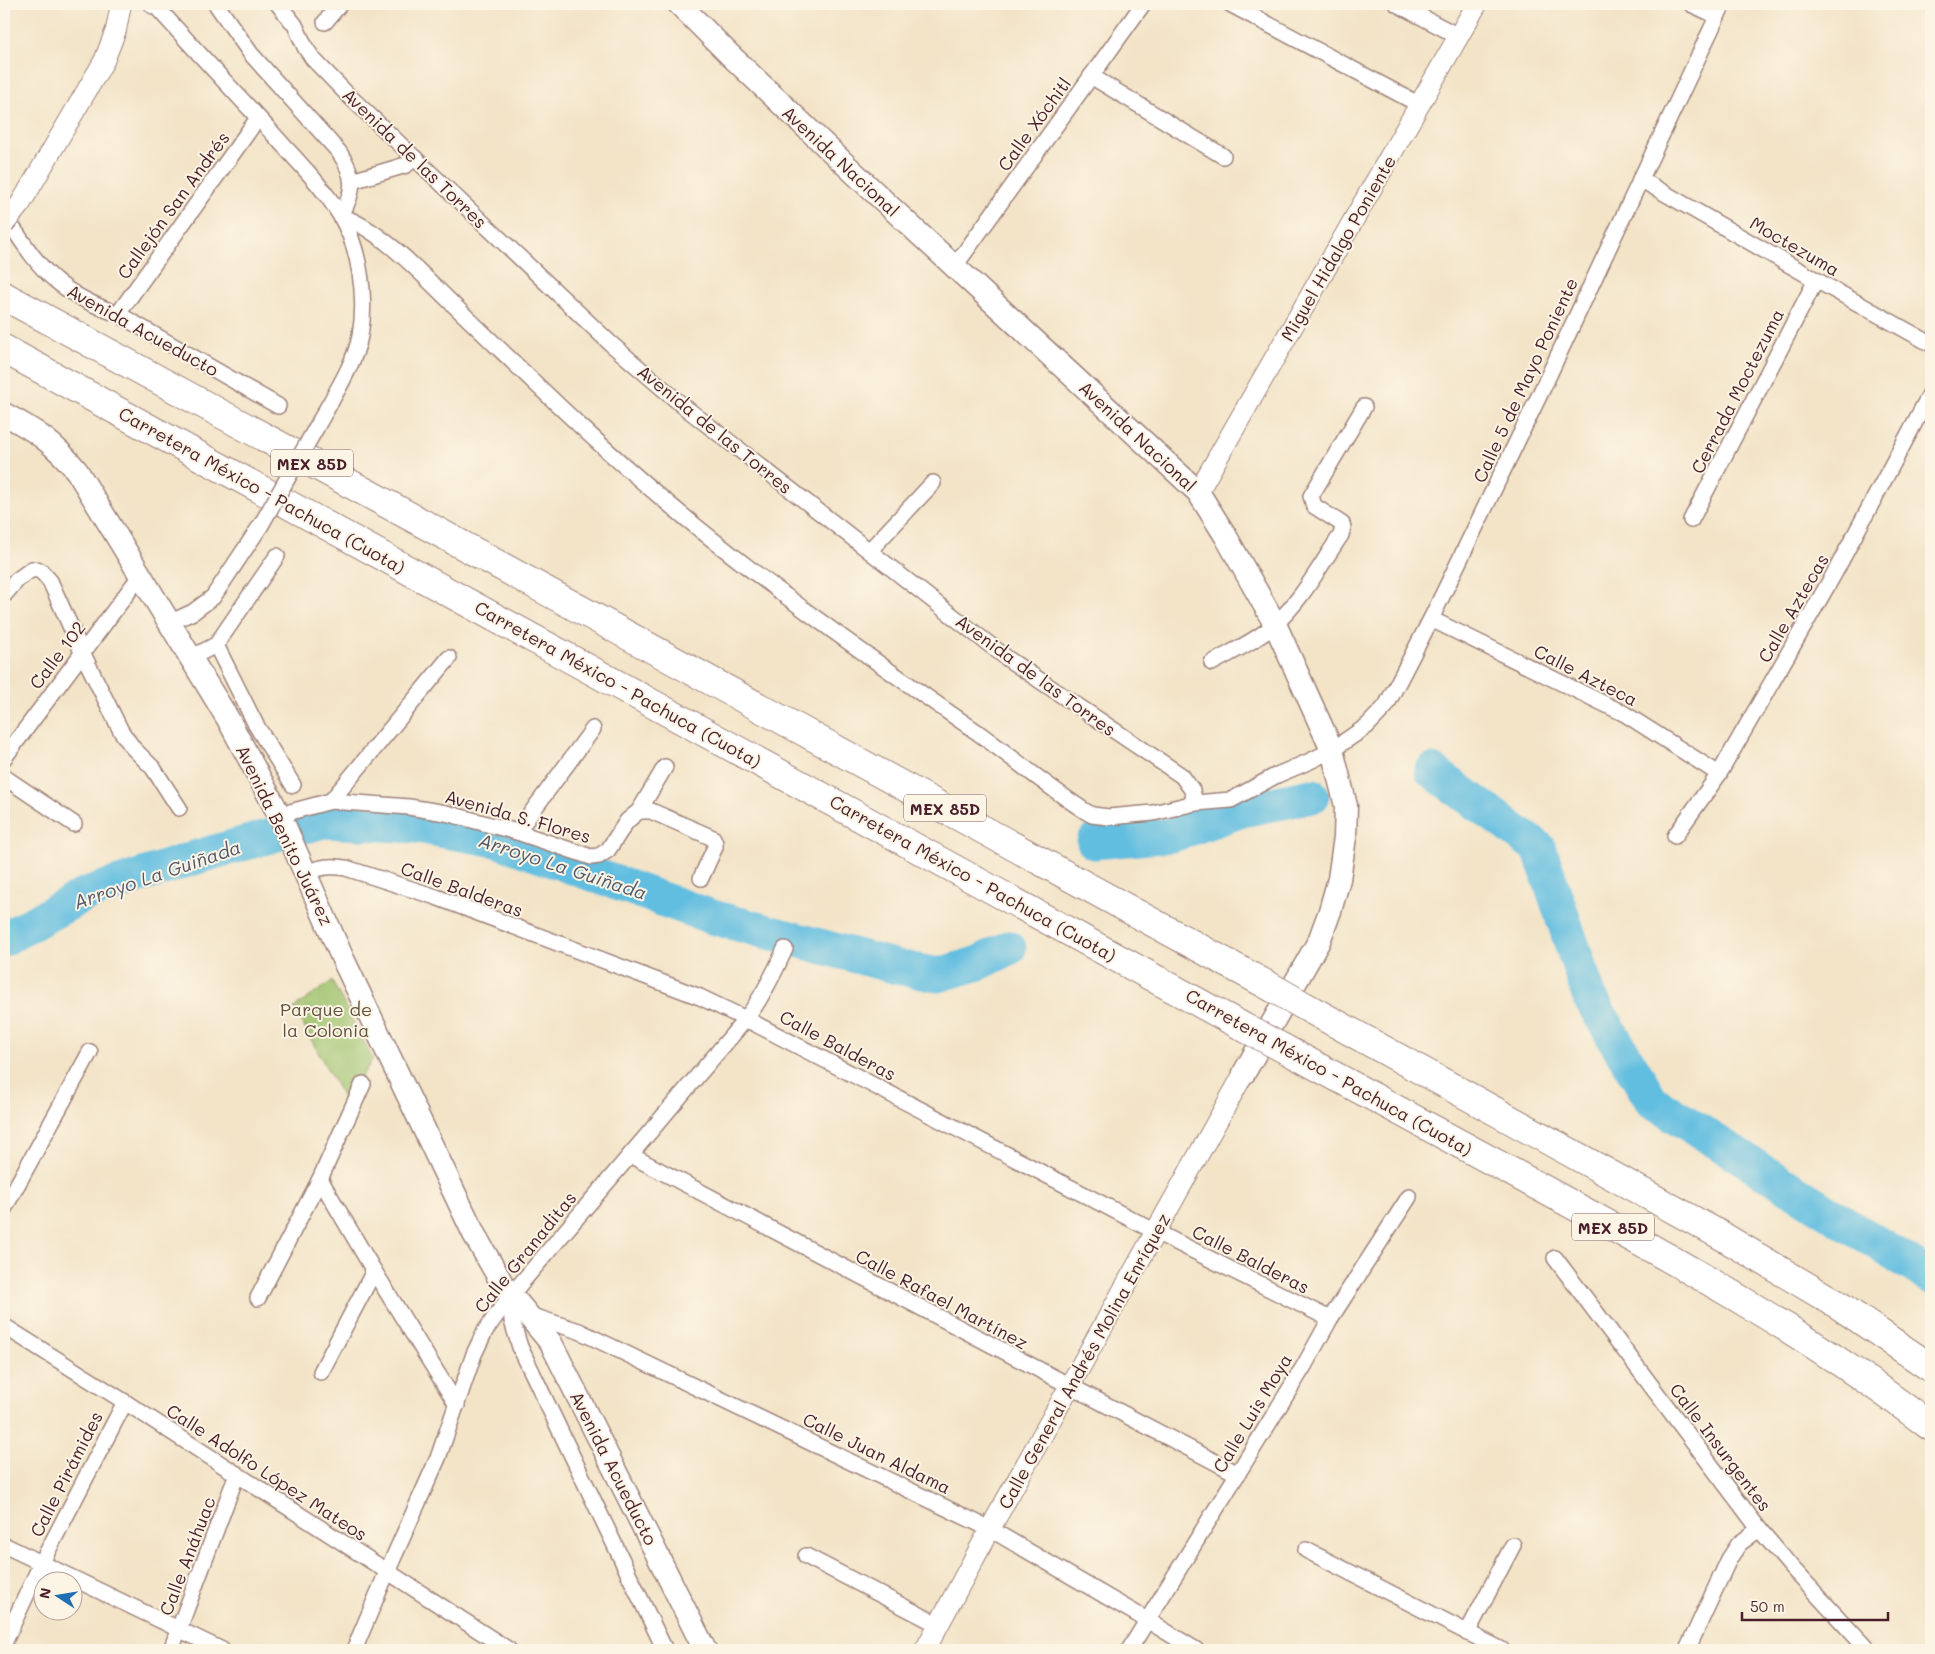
<svg xmlns="http://www.w3.org/2000/svg" width="1935" height="1654" font-family="Mali,sans-serif">
	<style>
		.green { fill: #9cc16b; stroke: #73704b }
		.lines { fill: none; stroke-linecap: round; stroke-linejoin: round }
		.river { stroke: #62bee0; stroke-width: 35 }
		.minor-casing { stroke: #9e827a; stroke-width: 18 }
		.tertiary-casing { stroke: #9e827a; stroke-width: 22 }
		.secondary-casing { stroke: #9e827a; stroke-width: 25 }
		.motorway-casing { stroke: #9e827a; stroke-width: 30 }
		.minor { stroke: #fff; stroke-width: 15 }
		.tertiary { stroke: #fff; stroke-width: 20 }
		.secondary { stroke: #fff; stroke-width: 22 }
		.motorway { stroke: #fff; stroke-width: 28 }
		.minor-bridge-casing { stroke: #9e827a; stroke-width: 18; stroke-linecap: butt }
		.tertiary-bridge-casing { stroke: #9e827a; stroke-width: 22; stroke-linecap: butt }
		.motorway-bridge-casing { stroke: #9e827a; stroke-width: 30; stroke-linecap: butt }
		.minor-bridge { stroke: #fff; stroke-width: 15 }
		.tertiary-bridge { stroke: #fff; stroke-width: 20 }
		.motorway-bridge { stroke: #fff; stroke-width: 28 }
		.labels { text-anchor: middle; dominant-baseline: central; stroke-width: 4; stroke-linejoin: round; paint-order: stroke }
		.shield { fill: #fcf5e5; stroke: #7f5f63; stroke-width: 1 }
		.shield-label { font-size: 16px; font-weight: bold; fill: #4a1f2b }
		.street-label { font-size: 18px; fill: #4a1f2b; stroke: #fcf5e5 }
		.park-label { font-size: 18px; fill: #63503e; stroke: #fcf5e5 }
		.water-label { font-size: 19px; font-style: italic; fill: #52576a; stroke: #fcf5e5 }
	</style>
	<rect width="100%" height="100%" fill="#fcf5e5"/>
	<filter id="ink" filterUnits="userSpaceOnUse"><feTurbulence type="fractalNoise" baseFrequency=".02" numOctaves="2"/><feDisplacementMap in="SourceGraphic" scale="10" xChannelSelector="R" yChannelSelector="G"/><feConvolveMatrix kernelMatrix="1 2 1 2 8 2 1 2 1" color-interpolation-filters="sRGB"/></filter>
	<filter id="wash" filterUnits="userSpaceOnUse"><feTurbulence type="fractalNoise" baseFrequency=".0096" numOctaves="4" result="noise"/><feDisplacementMap in="SourceGraphic" scale="20" xChannelSelector="R" yChannelSelector="G"/><feGaussianBlur stdDeviation="1.12" result="paint"/><feColorMatrix in="noise" values="0 0 0 0 0 0 0 0 0 0 0 0 0 0 0 0 0 1.4 0 .05"/><feComposite in="paint" operator="in"/></filter>
	<g filter="url(#wash)">
		<rect width="100%" height="100%" fill="#f3e4c8"/>
		<path class="green" d="M332,981L373,1059L345,1102L294,1008Z"/>
		<g class="lines">
			<g class="river">
				<path d="M1432,771L1539,848L1590,998L1652,1101L1931,1277"/>
				<path d="M1094,842L1172,835L1242,810L1312,796"/>
				<path d="M4,939L86,894L197,857L323,821L417,826L496,840L712,917L897,967L938,975L979,963L1009,948"/>
			</g>
		</g>
	</g>
	<g filter="url(#ink)">
		<g class="lines">
			<defs>
				<g id="minor">
					<path d="M154,4C194,49 235,92 275,136C297,161 322,185 340,215C360,248 367,298 360,336C355,364 330,402 316,428"/>
					<path d="M216,4L251,54L339,152C356,177 355,190 341,216"/>
					<path d="M278,4L295,25L305,47L313,59L349,96L610,343L682,405L1008,659L1182,776L1192,790L1195,803"/>
					<path d="M1230,4L1420,105"/>
					<path d="M1397,4L1460,37"/>
					<path d="M1691,4L1717,16"/>
					<path d="M325,22L340,4"/>
					<path d="M1091,76L1223,156"/>
					<path d="M1640,179L1816,280L1931,344"/>
					<path d="M352,181L406,165L415,158"/>
					<path d="M4,215C19,236 34,262 54,279C72,295 95,306 118,314L278,406"/>
					<path d="M341,216C384,231 426,279 460,311C527,375 593,441 664,500C764,584 870,658 977,732C1013,758 1048,787 1085,811L1092,815L1109,817L1153,813L1195,803L1231,800L1277,775L1308,762L1332,750L1367,726L1386,706L1431,619L1540,394L1723,4"/>
					<path d="M955,266L1143,4"/>
					<path d="M118,314L258,118"/>
					<path d="M1691,520L1816,280"/>
					<path d="M870,550L933,483"/>
					<path d="M4,595L17,580L32,569L41,571L50,581L82,652L121,731L133,748L153,768L179,808"/>
					<path d="M1431,619L1625,714L1719,774"/>
					<path d="M169,623L193,612L213,597L261,525"/>
					<path d="M216,645L256,725L293,785"/>
					<path d="M192,657L216,645L277,556"/>
					<path d="M1212,663C1233,651 1256,641 1274,625C1301,602 1321,564 1341,535L1343,527L1342,524L1314,506L1311,496L1364,407"/>
					<path d="M4,758L140,576"/>
					<path d="M4,777L74,824"/>
					<path d="M331,801L449,658"/>
					<path d="M639,811H651L713,838L715,843V847L701,878"/>
					<path d="M279,815L331,801L409,807L446,813L517,832L591,857L599,856L608,850L627,821L639,811L665,767"/>
					<path d="M517,832L593,729"/>
					<path d="M1675,836L1719,774L1834,574L1931,392"/>
					<path d="M306,873C320,867 331,865 346,868L436,897L700,997L746,1019L1156,1232L1330,1319"/>
					<path d="M630,1155L1238,1474"/>
					<path d="M320,1179L374,1271L457,1405"/>
					<path d="M4,1209L90,1052"/>
					<path d="M1555,1258L1759,1529L1793,1569L1868,1650"/>
					<path d="M511,1295L512,1321L520,1347L665,1650"/>
					<path d="M258,1298L320,1179L363,1084"/>
					<path d="M529,1315L579,1331L990,1529L1147,1620L1196,1650"/>
					<path d="M4,1326L125,1402L509,1650"/>
					<path d="M321,1372L374,1271"/>
					<path d="M4,1545L222,1650"/>
					<path d="M1306,1550L1502,1650"/>
					<path d="M806,1556L939,1625"/>
					<path d="M1467,1633L1513,1545"/>
					<path d="M4,1643L41,1564L125,1402"/>
					<path d="M171,1650L237,1474"/>
					<path d="M354,1650L387,1572L438,1458L474,1354L485,1331L511,1295L746,1019C763,996 774,974 785,949"/>
					<path d="M1129,1650L1304,1366L1330,1319L1409,1197"/>
					<path d="M1687,1650L1729,1559L1739,1544L1759,1529"/>
				</g>
				<g id="tertiary">
					<path d="M154,4H155"/>
					<path d="M1198,492L1477,4"/>
					<path d="M925,1650L990,1529L1244,1073"/>
				</g>
				<g id="secondary">
					<path d="M679,4L731,56L887,204L1198,492L1225,535L1275,624L1332,750L1346,806L1345,837L1339,879L1330,911L1319,941L1244,1073"/>
					<path d="M4,414C35,430 54,443 77,471L228,719L282,820L342,957L474,1234L503,1285L551,1343L705,1650"/>
				</g>
				<g id="motorway">
					<path d="M4,296L369,494L1271,987"/>
					<path d="M4,349L1247,1029"/>
					<path d="M1306,1007L1722,1236L1840,1306L1931,1368"/>
					<path d="M1283,1048C1375,1098 1467,1148 1558,1197C1687,1267 1815,1338 1931,1427"/>
				</g>
			</defs>
			<use href="#minor" class="minor-casing"/>
			<use href="#tertiary" class="tertiary-casing"/>
			<use href="#secondary" class="secondary-casing"/>
			<use href="#motorway" class="motorway-casing"/>
			<use href="#minor" class="minor"/>
			<use href="#tertiary" class="tertiary"/>
			<use href="#secondary" class="secondary"/>
			<use href="#motorway" class="motorway"/>
			<defs>
				<path id="minor-bridge" d="M261,525L316,428"/>
				<path id="tertiary-bridge" d="M4,224L21,203L104,61L116,30L121,4"/>
				<g id="motorway-bridge">
					<path d="M1271,987L1306,1007"/>
					<path d="M1247,1029L1283,1048"/>
				</g>
			</defs>
			<use href="#minor-bridge" class="minor-bridge-casing"/>
			<use href="#tertiary-bridge" class="tertiary-bridge-casing"/>
			<use href="#motorway-bridge" class="motorway-bridge-casing"/>
			<use href="#minor-bridge" class="minor-bridge"/>
			<use href="#tertiary-bridge" class="tertiary-bridge"/>
			<use href="#motorway-bridge" class="motorway-bridge"/>
		</g>
	</g>
	<g class="labels">
		<g class="shield">
			<rect x="271" y="449.5" width="82" height="27" rx="4"/>
			<rect x="904" y="794.5" width="82" height="27" rx="4"/>
			<rect x="1572" y="1213.5" width="82" height="27" rx="4"/>
		</g>
		<g class="shield-label">
			<text x="312" y="463">MEX 85D</text>
			<text x="945" y="808">MEX 85D</text>
			<text x="1613" y="1227">MEX 85D</text>
		</g>
		<g class="street-label">
			<text transform="translate(1034 124) rotate(-54)">Calle Xóchitl</text>
			<text transform="translate(415 158) rotate(44)">Avenida de las Torres</text>
			<text transform="translate(841 161) rotate(43)">Avenida Nacional</text>
			<text transform="translate(173 205) rotate(-54)">Callejón San Andrés</text>
			<text transform="translate(1795 246) rotate(30)">Moctezuma</text>
			<text transform="translate(1338 248) rotate(-60)">Miguel Hidalgo Poniente</text>
			<text transform="translate(143 330) rotate(29)">Avenida Acueducto</text>
			<text transform="translate(1525 380) rotate(-65)">Calle 5 de Mayo Poniente</text>
			<text transform="translate(1737 391) rotate(-63)">Cerrada Moctezuma</text>
			<text transform="translate(715 429) rotate(39)">Avenida de las Torres</text>
			<text transform="translate(1138 436) rotate(43)">Avenida Nacional</text>
			<text transform="translate(262 490) rotate(29)">Carretera México - Pachuca (Cuota)</text>
			<text transform="translate(1793 608) rotate(-60)">Calle Aztecas</text>
			<text transform="translate(57 655) rotate(-53)">Calle 102</text>
			<text transform="translate(1036 675) rotate(36)">Avenida de las Torres</text>
			<text transform="translate(1586 675) rotate(27)">Calle Azteca</text>
			<text transform="translate(618 684) rotate(29)">Carretera México - Pachuca (Cuota)</text>
			<text transform="translate(518 816) rotate(16)">Avenida S. Flores</text>
			<text transform="translate(285 835) rotate(64)">Avenida Benito Juárez</text>
			<text transform="translate(973 878) rotate(29)">Carretera México - Pachuca (Cuota)</text>
			<text transform="translate(462 889) rotate(20)">Calle Balderas</text>
			<text transform="translate(838 1045) rotate(28)">Calle Balderas</text>
			<text transform="translate(1329 1072) rotate(29)">Carretera México - Pachuca (Cuota)</text>
			<text transform="translate(525 1252) rotate(-51)">Calle Granaditas</text>
			<text transform="translate(1251 1259) rotate(27)">Calle Balderas</text>
			<text transform="translate(942 1299) rotate(28)">Calle Rafael Martínez</text>
			<text transform="translate(1084 1361) rotate(-61)">Calle General Andrés Molina Enríquez</text>
			<text transform="translate(1252 1413) rotate(-59)">Calle Luis Moya</text>
			<text transform="translate(1721 1447) rotate(53)">Calle Insurgentes</text>
			<text transform="translate(877 1453) rotate(26)">Calle Juan Aldama</text>
			<text transform="translate(614 1468) rotate(63)">Avenida Acueducto</text>
			<text transform="translate(267 1472) rotate(33)">Calle Adolfo López Mateos</text>
			<text transform="translate(66 1474) rotate(-63)">Calle Pirámides</text>
			<text transform="translate(187 1556) rotate(-69)">Calle Anáhuac</text>
		</g>
		<g class="park-label">
			<text x="326" y="1009">Parque de<tspan x="326" dy="21">la Colonia</tspan></text>
		</g>
		<g class="water-label">
			<text transform="translate(563 866) rotate(18)">Arroyo La Guiñada</text>
			<text transform="translate(157 874) rotate(-19)">Arroyo La Guiñada</text>
		</g>
	</g>
	<rect width="1935" height="1654" fill="none" stroke="#fcf5e5" stroke-width="20"/>
	<g transform="translate(58 1596) rotate(282)"><circle r="24" fill="#fcf5e5" stroke="#b59f9b"/>
	<path d="M0-4L9 19L0 12L-9 19Z" fill="#1f6fb2"/>
	<text y="-8" font-size="14" font-weight="bold" text-anchor="middle" fill="#4a1f2b">N</text>
	</g>
	<path d="M1742 1612v8h146v-8" fill="none" stroke="#4a1f2b" stroke-width="2.5"/>
	<text x="1750" y="1612" font-size="15" fill="#4a1f2b" stroke="#fcf5e5" stroke-width="4" paint-order="stroke">50 m</text>
</svg>
